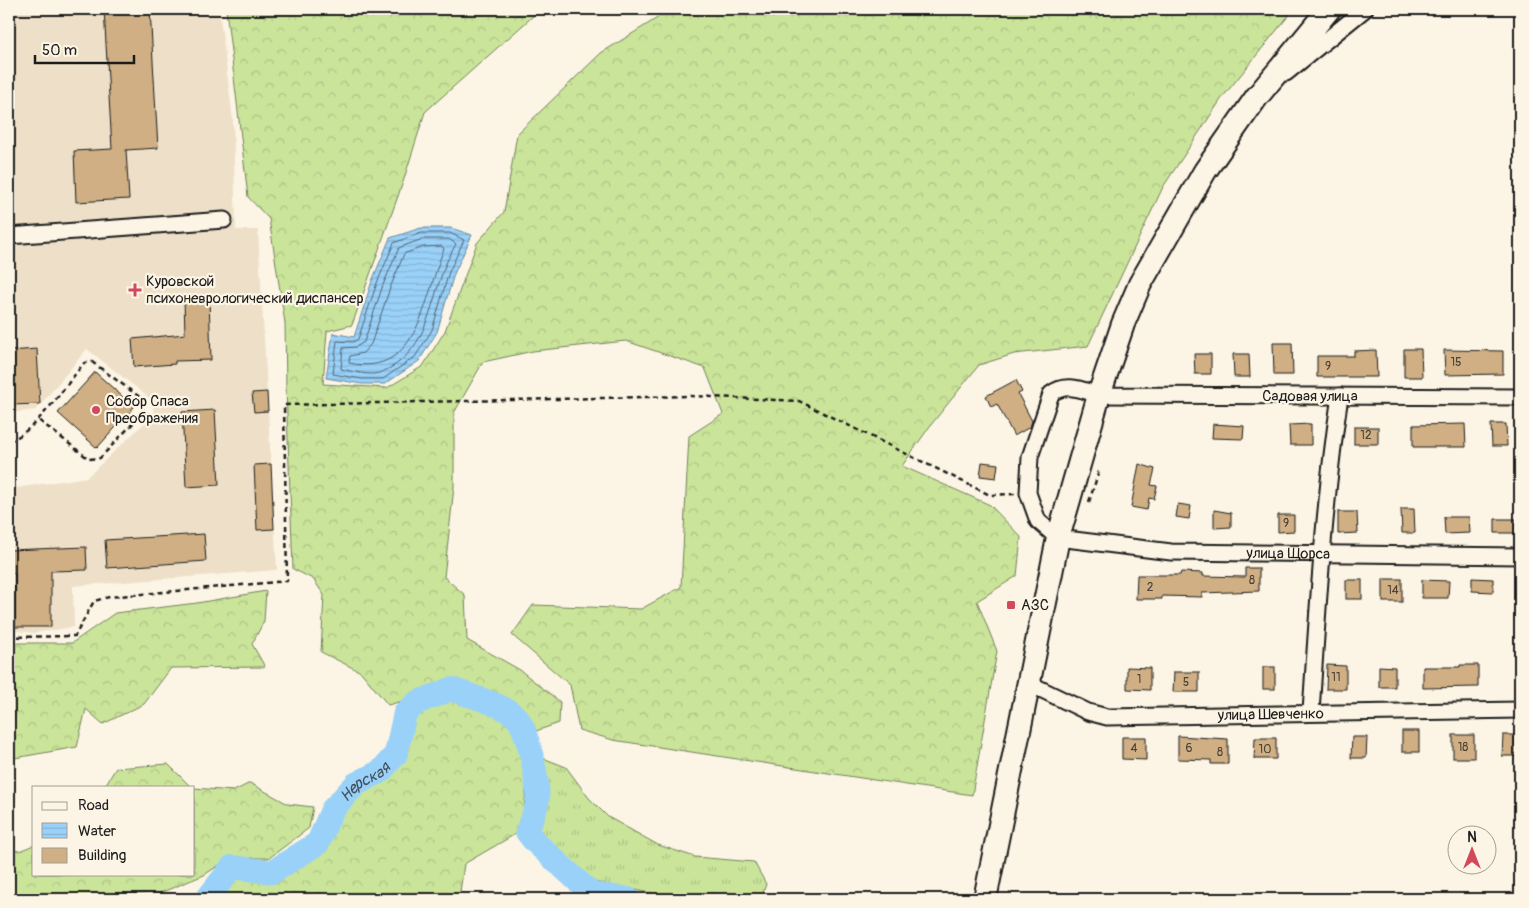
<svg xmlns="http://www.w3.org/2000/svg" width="1529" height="908" font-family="Pangolin,sans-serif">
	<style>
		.built { fill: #eee0c8 }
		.grass { fill: url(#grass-tufts); stroke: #73805b }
		.forest { fill: url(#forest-crowns); stroke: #73805b }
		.water { fill: url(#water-rules); stroke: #6889a1 }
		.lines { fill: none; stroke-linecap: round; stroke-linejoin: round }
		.shore { stroke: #4e6474; stroke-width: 1 }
		.river { stroke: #9ad1f9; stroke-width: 24 }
		.building { fill: #cfaf83; stroke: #1c1c1c }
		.minor-casing { stroke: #1c1c1c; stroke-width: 19 }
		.highway-casing { stroke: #1c1c1c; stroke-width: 26 }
		.path { stroke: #1c1c1c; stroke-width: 2.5; stroke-dasharray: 5 4; stroke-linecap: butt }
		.minor { stroke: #fcf5e5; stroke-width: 15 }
		.highway { stroke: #fcf5e5; stroke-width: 22 }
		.poi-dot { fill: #d1495b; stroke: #fcf5e5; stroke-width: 2 }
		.labels { text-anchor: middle; stroke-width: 4.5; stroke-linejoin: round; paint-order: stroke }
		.number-label { font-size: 12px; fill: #494136 }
		.poi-label { font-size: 15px; fill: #1c1c1c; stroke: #fcf5e5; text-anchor: start }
		.street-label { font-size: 15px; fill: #1c1c1c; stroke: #fcf5e5 }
		.water-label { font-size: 16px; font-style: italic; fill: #42525e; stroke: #fcf5e5 }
	</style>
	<defs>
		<pattern id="grass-tufts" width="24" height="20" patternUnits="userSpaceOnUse" patternTransform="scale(1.25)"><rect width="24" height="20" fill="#cae49a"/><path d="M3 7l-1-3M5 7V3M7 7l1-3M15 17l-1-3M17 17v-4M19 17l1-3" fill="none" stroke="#adc384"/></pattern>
		<pattern id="forest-crowns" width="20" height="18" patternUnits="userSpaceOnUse" patternTransform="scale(1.25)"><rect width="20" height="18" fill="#cae49a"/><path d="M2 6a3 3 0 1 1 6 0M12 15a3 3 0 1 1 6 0" fill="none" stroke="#adc384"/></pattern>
		<pattern id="water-rules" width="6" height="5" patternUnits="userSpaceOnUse" patternTransform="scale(1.25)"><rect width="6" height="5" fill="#9ad1f9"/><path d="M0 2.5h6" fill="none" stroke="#84b3d5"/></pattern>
	</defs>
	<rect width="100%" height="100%" fill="#fcf5e5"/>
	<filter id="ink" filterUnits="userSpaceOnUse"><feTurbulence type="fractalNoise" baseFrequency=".02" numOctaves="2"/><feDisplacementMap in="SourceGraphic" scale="10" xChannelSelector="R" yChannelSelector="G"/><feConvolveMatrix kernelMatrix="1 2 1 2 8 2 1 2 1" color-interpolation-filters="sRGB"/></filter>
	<g filter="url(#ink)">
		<polygon class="built" points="9,9 219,9 233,120 236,230 258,230 277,570 73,586 74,627 34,633 9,630 9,489 87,477 154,414 152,400 87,349 36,410 9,413"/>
		<polygon class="grass" points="543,758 566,767 589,798 608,817 658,845 695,857 754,862 766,884 761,899 682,899 594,882 543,840 535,827 546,807"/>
		<g class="forest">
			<polygon points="226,9 541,9 425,112 403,182 352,325 327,331 323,384 387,388 423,366 445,331 477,243 504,212 517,134 601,53 672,9 1294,9 1222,98 1163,187 1088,346 1014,354 979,365 930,426 902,466 990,505 1021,537 1017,576 977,601 997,651 972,795 613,740 579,730 570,685 512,635 533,605 641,609 681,587 689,436 723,414 705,368 626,341 533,351 483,362 454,413 454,487 444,577 465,595 467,640 520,670 560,702 559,723 536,731 519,712 446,681 406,700 388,705 361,672 321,652 324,595 313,579 293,569 286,388 285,323 269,219 248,197"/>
			<polygon points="266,591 264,621 252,644 265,667 171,668 144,704 103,724 86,709 77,747 9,759 9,643 72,643 115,613 197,603"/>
			<path d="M453,697l59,25c14,46 19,61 7,110l-55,32 -5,35h-136l-9,-4 -48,4h-48l8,-14 12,-10 36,4 48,-31 15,-35 23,-21 24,-12 13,-17 12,-25 4,-23z"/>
			<polygon points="168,764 191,787 104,787 116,768"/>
			<polygon points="250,783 288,804 313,807 309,828 269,858 230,858 204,875 160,893 110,895 97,899 9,899 9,849 19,851 34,845 34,874 194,874 194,788 234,791"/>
		</g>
		<polygon class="water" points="421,228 451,228 472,235 454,274 437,332 419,361 385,384 362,384 326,378 333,333 354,337 372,281 390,238"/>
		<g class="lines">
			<g class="shore">
				<polygon points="422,233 450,233 464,240 449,272 432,330 415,357 383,379 362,379 333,374 337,341 353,342 358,339 377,283 394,243"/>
				<path d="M423,239h26l7,5c-5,9 -10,18 -13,27 -14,39 -18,83 -61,101 -11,5 -30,-1 -41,-3l2,-21 13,-1 8,-5 19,-57 16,-37z"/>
				<path d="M424,247l18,-1 2,3c-20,47 -24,129 -95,114l1,-7 13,-3 8,-9 19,-56 14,-34z"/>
			</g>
			<path class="river" id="s1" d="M207,899l25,-32 40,5 46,-29 14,-33 24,-26 25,-13 15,-17 9,-41 13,-11 34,-13c20,8 49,14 64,28 12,11 24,70 21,86 -2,10 -7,19 -10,29l8,10 57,52 36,5"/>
		</g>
		<g class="building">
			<polygon points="104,9 150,9 158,148 126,150 129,199 76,202 74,151 112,149"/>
			<polygon points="209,298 211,360 175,361 175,364 134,367 132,339 185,334 184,299"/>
			<polygon points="1273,343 1292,343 1293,375 1274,375"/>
			<polygon points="37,349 40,404 9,405 9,351"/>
			<polygon points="1404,349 1421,349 1422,377 1404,377"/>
			<polygon points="1376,350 1377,377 1317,377 1317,356 1354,356 1354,351"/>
			<polygon points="1444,350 1503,351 1503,374 1445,375"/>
			<polygon points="1194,354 1211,354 1211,374 1195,374"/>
			<polygon points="1233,354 1249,354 1250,377 1234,377"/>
			<polygon points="95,372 134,407 97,448 58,413"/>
			<polygon points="1016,380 1022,392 1018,394 1032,421 1030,427 1014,436 997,404 991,407 986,396"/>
			<polygon points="267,392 268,411 254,412 252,393"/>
			<polygon points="215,410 219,485 186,487 182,412"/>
			<polygon points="1213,424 1244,426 1243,439 1212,438"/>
			<polygon points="1311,424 1311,445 1290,445 1289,425"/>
			<polygon points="1465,424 1466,447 1413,447 1413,425"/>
			<polygon points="1491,424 1506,424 1507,446 1492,446"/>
			<rect x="1354" y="427" width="24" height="17"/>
			<polygon points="982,462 998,464 996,478 980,476"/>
			<polygon points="271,464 274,529 257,530 254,465"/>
			<polygon points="1139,464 1155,469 1151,485 1157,486 1154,499 1149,498 1147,510 1131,507"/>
			<polygon points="1178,504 1191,506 1189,519 1176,517"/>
			<polygon points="1401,509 1414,509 1415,533 1402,533"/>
			<polygon points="1214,510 1231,513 1231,527 1214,528"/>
			<polygon points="1338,512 1357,512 1358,533 1338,534"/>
			<polygon points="1278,515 1294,515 1294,531 1278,532"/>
			<polygon points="1444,517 1469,517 1470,533 1445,534"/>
			<polygon points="1495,519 1516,519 1517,533 1495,533"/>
			<polygon points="204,534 206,561 107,568 105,540"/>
			<polygon points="86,547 87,570 51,571 51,627 15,627 15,573 9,573 9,550"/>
			<polygon points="1245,568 1259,568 1259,591 1202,593 1202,597 1162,596 1162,599 1136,599 1137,575 1180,575 1181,572 1203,573 1203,576 1245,577"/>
			<polygon points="1472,578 1493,579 1493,592 1472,591"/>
			<rect x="1383" y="579" width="19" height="23"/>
			<rect x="1346" y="580" width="16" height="19"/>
			<polygon points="1422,580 1449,581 1448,598 1422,598"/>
			<polygon points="1327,665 1346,666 1346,689 1326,689"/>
			<polygon points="1460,665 1478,665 1478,687 1423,688 1423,667 1460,667"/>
			<polygon points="1379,666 1395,667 1395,687 1379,687"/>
			<polygon points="1127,667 1150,668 1150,690 1127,689"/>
			<rect x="1263" y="667" width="12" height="22"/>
			<polygon points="1174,672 1199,672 1199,692 1173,692"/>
			<rect x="1402" y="731" width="17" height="21"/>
			<rect x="1453" y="735" width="21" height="23"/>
			<polygon points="1503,735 1520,735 1520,756 1502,756"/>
			<polygon points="1178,736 1228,739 1228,764 1211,764 1211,760 1178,759"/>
			<polygon points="1122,737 1146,737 1146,760 1122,759"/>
			<polygon points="1352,737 1367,737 1366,758 1351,758"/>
			<polygon points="1255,738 1276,738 1276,759 1254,759"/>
		</g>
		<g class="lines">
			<g class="minor-casing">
				<g id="minor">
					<polyline points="1286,73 1365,9"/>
					<polyline points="9,236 224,220"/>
					<path id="s2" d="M1520,397l-421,-2c-17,-5 -33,-13 -48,-1l-21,63 -2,36 10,28 20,17 113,14 349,4"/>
					<path id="s3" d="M1028,683l60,29 19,5 413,-7"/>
					<path d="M1311,712c7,-106 13,-211 29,-316"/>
				</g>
			</g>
			<g class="highway-casing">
				<polyline id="highway" points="985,899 1058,538 1099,395 1123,324 1140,284 1205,171 1256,98 1329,9"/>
			</g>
			<g class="path">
				<path d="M9,441c26,-9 57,-56 75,-78l8,-1 49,36 3,9 -6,11 -38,40 -11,1 -52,-40"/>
				<polyline points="1089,502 1099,471"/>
				<polyline points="9,637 75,636 94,601 109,597 287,581 284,405 691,396 799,401 990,495 1015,494"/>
			</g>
			<use href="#minor" class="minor"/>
			<use href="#highway" class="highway"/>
		</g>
	</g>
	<g class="poi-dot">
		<path d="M132.5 282.5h5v5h5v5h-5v5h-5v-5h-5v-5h5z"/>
		<circle cx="96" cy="410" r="5"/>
		<rect x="1006" y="600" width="10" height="10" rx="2.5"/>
	</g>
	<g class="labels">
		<g class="number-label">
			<text x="1456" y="366">15</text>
			<text x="1328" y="370">9</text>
			<text x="1366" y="439">12</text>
			<text x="1286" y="527">9</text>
			<text x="1252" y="584">8</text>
			<text x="1150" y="591">2</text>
			<text x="1393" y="594">14</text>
			<text x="1336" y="681">11</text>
			<text x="1139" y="683">1</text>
			<text x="1186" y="686">5</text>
			<text x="1463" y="751">18</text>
			<text x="1134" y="752">4</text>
			<text x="1189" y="752">6</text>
			<text x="1265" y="753">10</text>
			<text x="1220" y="756">8</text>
		</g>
		<g class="poi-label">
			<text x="146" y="286">Куровской<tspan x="146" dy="17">психоневрологический диспансер</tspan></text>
			<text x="106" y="406">Собор Спаса<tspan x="106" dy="17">Преображения</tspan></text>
			<text x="1021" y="610">АЗС</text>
		</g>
		<g class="street-label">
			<text x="1310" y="401">Садовая улица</text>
			<text dy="5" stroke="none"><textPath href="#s2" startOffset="861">улица Щорса</textPath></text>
			<text dy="5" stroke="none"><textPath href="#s3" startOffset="250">улица Шевченко</textPath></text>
		</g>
		<g class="water-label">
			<text dy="6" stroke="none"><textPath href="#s1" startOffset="215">Нерская</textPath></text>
		</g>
	</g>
	<rect width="1529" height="908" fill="none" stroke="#fcf5e5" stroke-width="30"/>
	<rect x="15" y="15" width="1499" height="878" fill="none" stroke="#1c1c1c" stroke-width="2" filter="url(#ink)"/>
	<rect x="32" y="786" width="162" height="90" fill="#fcf5e5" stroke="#a29e95"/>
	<rect x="42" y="802" width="25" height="8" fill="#fcf5e5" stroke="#a29e95"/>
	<text x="78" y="810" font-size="15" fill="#1c1c1c">Road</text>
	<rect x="42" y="823" width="25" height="15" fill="url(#water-rules)" stroke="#a29e95"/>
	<text x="78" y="836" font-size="15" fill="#1c1c1c">Water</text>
	<rect x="42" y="848" width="25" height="15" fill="#cfaf83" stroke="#a29e95"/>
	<text x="78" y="860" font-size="15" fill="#1c1c1c">Building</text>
	<g transform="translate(1472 850)"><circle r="24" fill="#fcf5e5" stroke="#a29e95"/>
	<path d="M0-4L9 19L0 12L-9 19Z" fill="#d1495b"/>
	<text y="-8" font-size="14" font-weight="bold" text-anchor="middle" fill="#1c1c1c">N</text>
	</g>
	<path d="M35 55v8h99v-8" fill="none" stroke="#1c1c1c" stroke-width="2.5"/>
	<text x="42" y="55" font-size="15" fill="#1c1c1c" stroke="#fcf5e5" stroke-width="4" paint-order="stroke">50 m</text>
</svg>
